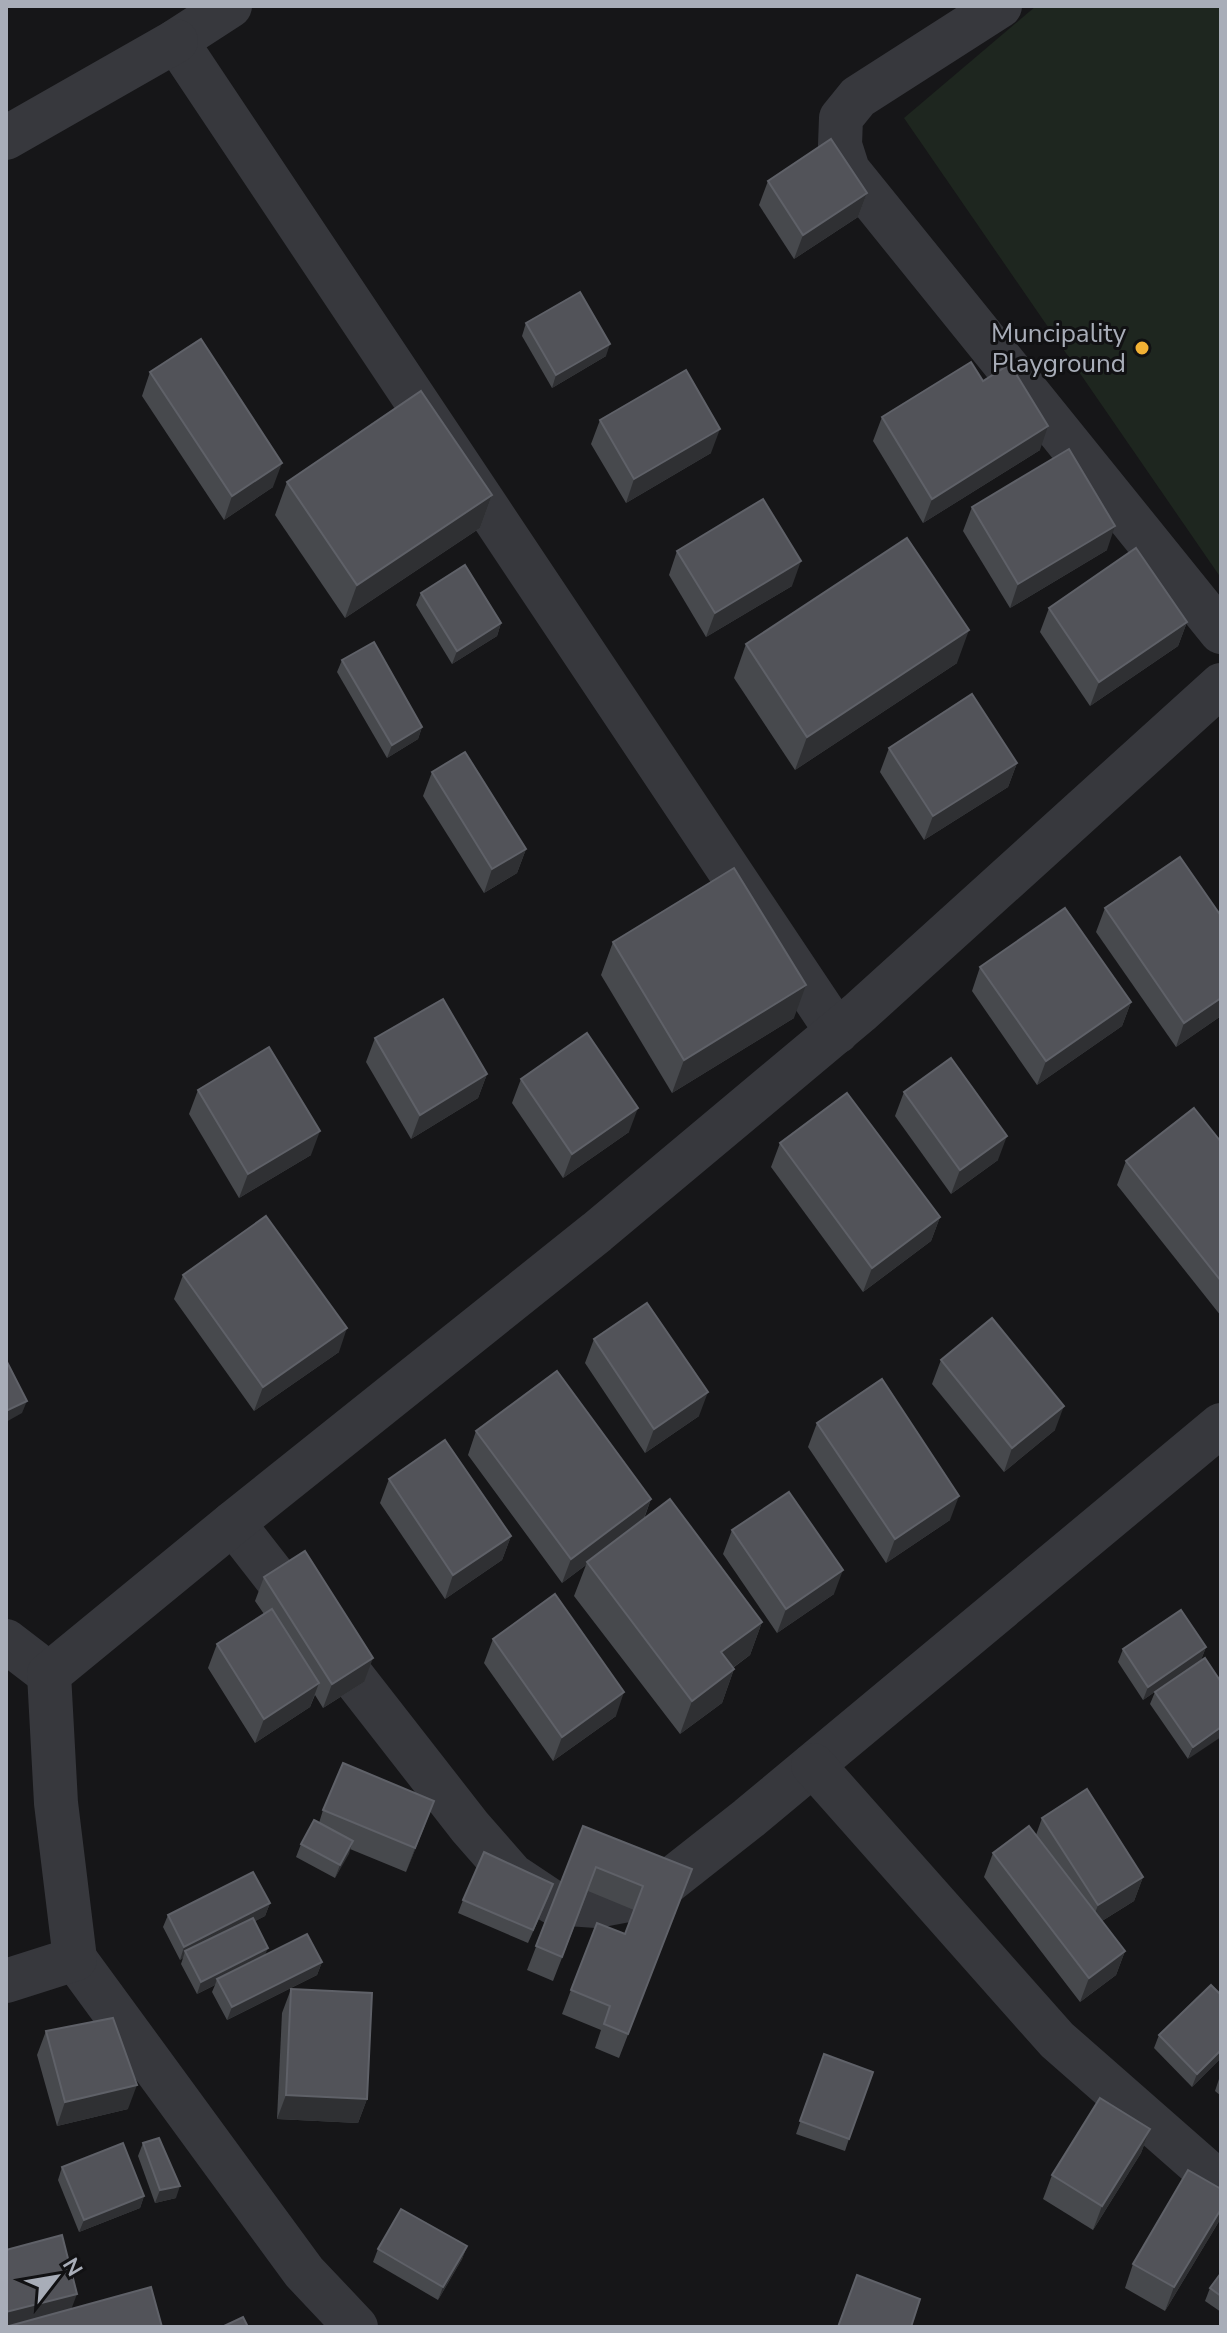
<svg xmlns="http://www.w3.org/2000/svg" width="1227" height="2333" font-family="'Nunito Sans',sans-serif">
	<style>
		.green { fill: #1e261f }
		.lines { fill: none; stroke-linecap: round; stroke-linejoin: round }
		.minor { stroke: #37383d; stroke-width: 44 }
		.wall { fill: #47494d }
		.shaded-wall { fill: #2f3033 }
		.building { fill: #525359; stroke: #5f6168; stroke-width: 2 }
		.poi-dot { fill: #f2b134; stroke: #111113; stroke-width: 3 }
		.labels { text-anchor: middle; stroke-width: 6; stroke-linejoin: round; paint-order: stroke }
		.poi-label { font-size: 26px; fill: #a8adb8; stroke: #111113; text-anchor: end }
	</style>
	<rect width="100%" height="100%" fill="#161618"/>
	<polygon class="green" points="1036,6 1221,6 1221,578 904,118"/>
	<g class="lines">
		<g class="minor">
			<polyline points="230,6 176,41 837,1032"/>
			<polyline points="1000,6 858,97 841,118 840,145 848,170 1221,632"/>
			<polyline points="6,138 176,41"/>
			<polyline points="233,1523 470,1827 512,1875 554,1903 597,1906 650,1896 749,1818 1221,1425"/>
			<polyline points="6,1641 49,1674"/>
			<polyline points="813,1765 1057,2040 1221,2184"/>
			<polyline points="75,1959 304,2272 356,2327"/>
			<polyline points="6,1981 75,1959 56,1803 49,1674 233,1523 597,1232 860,1012 1221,685"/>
		</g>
	</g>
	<g class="wall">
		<polygon points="768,181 867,193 858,217 794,259 759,205"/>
		<polygon points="526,323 606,356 552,388 522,336"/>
		<polygon points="150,372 273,487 224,520 142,396"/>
		<polygon points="983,381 1040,450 923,523 873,441 882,417"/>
		<polygon points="600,420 711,453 626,503 591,444"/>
		<polygon points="287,482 492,495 480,528 345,618 275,515"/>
		<polygon points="972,507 1107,550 1010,608 963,531"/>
		<polygon points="677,551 792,586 706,637 669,575"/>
		<polygon points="421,593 501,623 497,636 452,664 416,605"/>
		<polygon points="1049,608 1187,622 1178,646 1090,706 1040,632"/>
		<polygon points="746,644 957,663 795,770 734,678"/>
		<polygon points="342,660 422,727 418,739 387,758 337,672"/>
		<polygon points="889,748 1017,763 1008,787 924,840 880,772"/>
		<polygon points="432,772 526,849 517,873 484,893 423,796"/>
		<polygon points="1105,908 1221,1016 1176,1047 1096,932"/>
		<polygon points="613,942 794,1018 672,1093 601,975"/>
		<polygon points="980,967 1131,1002 1122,1026 1037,1085 972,991"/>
		<polygon points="375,1038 487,1074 478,1098 411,1139 366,1062"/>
		<polygon points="521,1079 629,1132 563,1178 512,1103"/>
		<polygon points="198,1090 311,1155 239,1198 189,1114"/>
		<polygon points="904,1092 998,1160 951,1194 895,1116"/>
		<polygon points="1221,1142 1221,1316 1117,1185 1126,1161"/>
		<polygon points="780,1143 940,1217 931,1241 863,1292 771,1167"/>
		<polygon points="183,1275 339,1352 254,1411 174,1299"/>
		<polygon points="594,1339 699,1416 645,1453 585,1363"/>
		<polygon points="941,1360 1055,1430 1004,1472 932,1384"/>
		<polygon points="817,1423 950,1520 886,1563 808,1447"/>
		<polygon points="476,1431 651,1499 644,1519 762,1622 750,1655 733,1668 734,1669 722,1703 680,1734 574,1596 586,1565 562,1583 468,1455"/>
		<polygon points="389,1479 511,1536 502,1560 445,1599 380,1503"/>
		<polygon points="732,1530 834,1594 777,1633 723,1554"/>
		<polygon points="264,1577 364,1682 323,1708 315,1695 310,1707 255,1743 208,1668 217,1644 264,1614 255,1601"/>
		<polygon points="493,1639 616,1716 553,1761 484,1663"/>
		<polygon points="1206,1647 1201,1660 1143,1700 1118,1662 1123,1649"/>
		<polygon points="1221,1682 1188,1759 1150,1704 1155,1692"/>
		<polygon points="323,1810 425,1825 406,1872 350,1849 335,1878 296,1857 301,1844 319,1823"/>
		<polygon points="1042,1818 1143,1877 1134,1901 1102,1921 1125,1951 1116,1975 1080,2002 984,1877 993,1853 1036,1835"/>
		<polygon points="583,1826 692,1869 619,2058 595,2048 601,2030 562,2014 571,1990 625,1934 634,1910 588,1891 553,1981 527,1970"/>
		<polygon points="549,1896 528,1943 458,1913 463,1900"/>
		<polygon points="270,1903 265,1916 255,1921 265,1955 322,1962 317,1975 227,2020 212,1992 215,1985 197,1994 181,1964 183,1958 180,1960 163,1927 168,1915"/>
		<polygon points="291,1989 367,2099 358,2123 277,2119 282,2013"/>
		<polygon points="1221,1995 1221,2058 1192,2087 1154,2048 1159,2035"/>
		<polygon points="46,2031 128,2109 57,2126 37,2055"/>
		<polygon points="824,2054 849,2139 845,2151 796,2134"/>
		<polygon points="1221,2073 1221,2096 1215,2091"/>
		<polygon points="1150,2129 1141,2153 1093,2230 1043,2199 1052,2175"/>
		<polygon points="143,2143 176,2198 155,2203 138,2156"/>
		<polygon points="62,2167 144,2196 140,2208 79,2232 58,2180"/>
		<polygon points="1221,2218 1165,2311 1125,2288 1133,2264"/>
		<polygon points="467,2246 462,2259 438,2300 373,2262 378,2249"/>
		<polygon points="1221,2273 1221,2312 1205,2301 1210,2288"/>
	</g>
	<g class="shaded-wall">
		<polygon points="867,193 858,217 794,259 803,235"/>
		<polygon points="610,344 606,356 552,388 556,375"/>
		<polygon points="1048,426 1040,450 923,523 932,499"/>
		<polygon points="720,429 711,453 626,503 634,479"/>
		<polygon points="282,463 273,487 224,520 232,496"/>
		<polygon points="492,495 480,528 345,618 357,585"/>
		<polygon points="1115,526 1107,550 1010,608 1018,584"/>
		<polygon points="801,561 792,586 706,637 715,613"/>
		<polygon points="1187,622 1178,646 1090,706 1099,682"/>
		<polygon points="501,623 497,636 452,664 457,651"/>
		<polygon points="969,630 957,663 795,770 807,737"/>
		<polygon points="422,727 418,739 387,758 392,745"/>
		<polygon points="1017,763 1008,787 924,840 933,816"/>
		<polygon points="526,849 517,873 484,893 492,869"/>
		<polygon points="806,985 794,1018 672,1093 684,1060"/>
		<polygon points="1221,998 1221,1016 1176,1047 1184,1023"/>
		<polygon points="1131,1002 1122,1026 1037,1085 1046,1061"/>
		<polygon points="487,1074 478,1098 411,1139 420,1115"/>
		<polygon points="638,1108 629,1132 563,1178 572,1154"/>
		<polygon points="320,1131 311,1155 239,1198 248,1174"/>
		<polygon points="1007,1136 998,1160 951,1194 960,1170"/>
		<polygon points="940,1217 931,1241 863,1292 872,1268"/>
		<polygon points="347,1328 339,1352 254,1411 263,1387"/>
		<polygon points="708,1392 699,1416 645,1453 654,1429"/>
		<polygon points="27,1401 22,1413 6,1422 6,1411"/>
		<polygon points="1064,1406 1055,1430 1004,1472 1012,1448"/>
		<polygon points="959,1496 950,1520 886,1563 895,1539"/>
		<polygon points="651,1499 642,1523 587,1562 586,1565 562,1583 571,1559"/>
		<polygon points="511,1536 502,1560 445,1599 453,1575"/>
		<polygon points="843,1570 834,1594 777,1633 786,1609"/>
		<polygon points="762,1622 750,1655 709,1685 721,1652"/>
		<polygon points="1206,1647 1201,1660 1143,1700 1148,1687"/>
		<polygon points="373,1658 364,1682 323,1708 332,1684"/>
		<polygon points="734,1669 722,1703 680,1734 692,1701"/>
		<polygon points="319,1683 310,1707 255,1743 264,1719"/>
		<polygon points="624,1692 616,1716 553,1761 562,1737"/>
		<polygon points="1221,1727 1221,1737 1188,1759 1193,1747"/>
		<polygon points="434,1801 425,1825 406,1872 415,1848"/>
		<polygon points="353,1841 349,1854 335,1878 340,1865"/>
		<polygon points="1143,1877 1134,1901 1089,1929 1098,1905"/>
		<polygon points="270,1903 265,1916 188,1956 185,1951 183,1958 180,1960 184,1947"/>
		<polygon points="268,1948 263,1960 217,1979 215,1985 197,1994 201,1982"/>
		<polygon points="1125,1951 1116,1975 1080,2002 1089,1978"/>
		<polygon points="322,1962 317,1975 227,2020 232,2007"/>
		<polygon points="1221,2050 1221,2058 1192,2087 1197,2074"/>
		<polygon points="137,2085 128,2109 57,2126 65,2102"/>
		<polygon points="286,2095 367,2099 358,2123 277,2119"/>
		<polygon points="1150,2129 1141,2153 1093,2230 1102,2206"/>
		<polygon points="180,2186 176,2198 155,2203 160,2190"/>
		<polygon points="144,2196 140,2208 79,2232 84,2220"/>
		<polygon points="1221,2209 1221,2218 1165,2311 1174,2287"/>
		<polygon points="467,2246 462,2259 438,2300 443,2287"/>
		<polygon points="77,2294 68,2318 6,2327 6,2312"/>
	</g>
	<g class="building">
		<polygon points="831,139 867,193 803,235 768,181"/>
		<polygon points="580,292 610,344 556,375 526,323"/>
		<polygon points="201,339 282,463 232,496 150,372"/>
		<polygon points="971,362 983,381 1010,364 1048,426 932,499 882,417"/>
		<polygon points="686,370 720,429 634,479 600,420"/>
		<polygon points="421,391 492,495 357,585 287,482"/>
		<polygon points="1069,449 1115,526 1018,584 972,507"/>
		<polygon points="763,499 801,561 715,613 677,551"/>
		<polygon points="907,538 969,630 807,737 746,644"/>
		<polygon points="1136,548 1187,622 1099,682 1049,608"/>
		<polygon points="465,565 501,623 457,651 421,593"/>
		<polygon points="374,642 422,727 392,745 342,660"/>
		<polygon points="972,694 1017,763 933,816 889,748"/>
		<polygon points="465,752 526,849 492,869 432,772"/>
		<polygon points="1180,857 1221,916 1221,998 1184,1023 1105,908"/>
		<polygon points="734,868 806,985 684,1060 613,942"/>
		<polygon points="1065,908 1131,1002 1046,1061 980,967"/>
		<polygon points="443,999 487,1074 420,1115 375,1038"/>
		<polygon points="587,1033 638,1108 572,1154 521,1079"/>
		<polygon points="269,1047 320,1131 248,1174 198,1090"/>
		<polygon points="951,1058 1007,1136 960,1170 904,1092"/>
		<polygon points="847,1093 940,1217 872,1268 780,1143"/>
		<polygon points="1194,1108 1221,1142 1221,1281 1126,1161"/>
		<polygon points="266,1216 347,1328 263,1387 183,1275"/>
		<polygon points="647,1303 708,1392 654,1429 594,1339"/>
		<polygon points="992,1318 1064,1406 1012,1448 941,1360"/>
		<polygon points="6,1360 27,1401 6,1411"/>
		<polygon points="557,1371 651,1499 571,1559 476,1431"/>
		<polygon points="882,1379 959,1496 895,1539 817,1423"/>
		<polygon points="445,1440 511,1536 453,1575 389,1479"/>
		<polygon points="789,1492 843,1570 786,1609 732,1530"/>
		<polygon points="670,1499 762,1622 721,1652 734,1669 692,1701 587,1562"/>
		<polygon points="305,1551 373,1658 332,1684 264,1577"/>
		<polygon points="555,1594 624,1692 562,1737 493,1639"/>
		<polygon points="272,1609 319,1683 264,1719 217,1644"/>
		<polygon points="1181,1610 1206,1647 1148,1687 1123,1649"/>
		<polygon points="1205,1658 1221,1682 1221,1727 1193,1747 1155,1692"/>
		<polygon points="343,1763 434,1801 415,1848 323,1810"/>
		<polygon points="1087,1789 1143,1877 1098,1905 1042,1818"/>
		<polygon points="314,1820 353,1841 340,1865 301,1844"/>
		<polygon points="583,1826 692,1869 628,2034 604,2024 610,2006 571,1990 597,1923 625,1934 643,1886 596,1867 562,1957 536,1946"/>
		<polygon points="1029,1826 1125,1951 1089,1978 993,1853"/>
		<polygon points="484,1852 553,1884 533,1930 463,1900"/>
		<polygon points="253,1872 270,1903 184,1947 168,1915"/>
		<polygon points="253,1918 268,1948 201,1982 185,1951"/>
		<polygon points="307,1934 322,1962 232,2007 217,1979"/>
		<polygon points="1211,1985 1221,1995 1221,2050 1197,2074 1159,2035"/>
		<polygon points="291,1989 372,1993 367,2099 286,2095"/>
		<polygon points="113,2018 137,2085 65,2102 46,2031"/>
		<polygon points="824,2054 873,2072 849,2139 800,2121"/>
		<polygon points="1100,2098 1150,2129 1102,2206 1052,2175"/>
		<polygon points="159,2138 180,2186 160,2190 143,2143"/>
		<polygon points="123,2143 144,2196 84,2220 62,2167"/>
		<polygon points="1188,2170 1221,2189 1221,2209 1174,2287 1133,2264"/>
		<polygon points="401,2209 467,2246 443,2287 378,2249"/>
		<polygon points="62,2235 77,2294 6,2312 6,2250"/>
		<polygon points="1221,2273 1221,2296 1210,2288"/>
		<polygon points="857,2275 920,2299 911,2327 838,2327"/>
		<polygon points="151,2287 162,2327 9,2327 9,2326"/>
		<polygon points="243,2317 248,2327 222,2327"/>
	</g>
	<circle class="poi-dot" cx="1142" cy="348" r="8"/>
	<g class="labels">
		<g class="poi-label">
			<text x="1126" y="342">Muncipality<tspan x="1126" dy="30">Playground</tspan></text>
		</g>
	</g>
	<rect width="1227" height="2333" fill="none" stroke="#a8adb8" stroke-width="16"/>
	<g transform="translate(56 2277) rotate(59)" stroke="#111113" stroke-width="6" paint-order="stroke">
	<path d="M0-6L14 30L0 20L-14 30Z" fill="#a8adb8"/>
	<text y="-12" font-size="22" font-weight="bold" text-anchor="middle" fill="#a8adb8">N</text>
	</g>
</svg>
